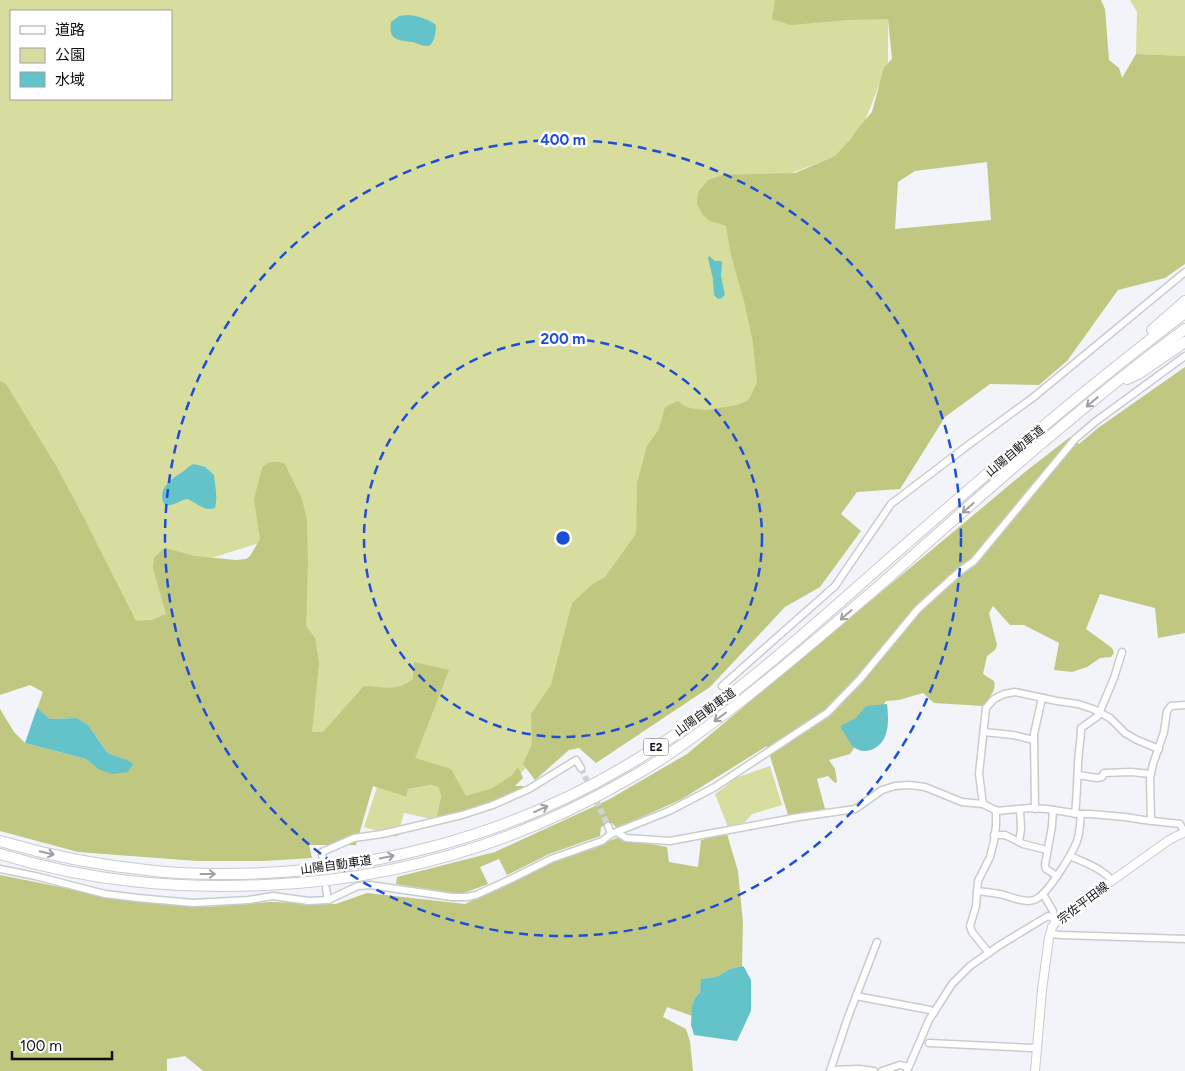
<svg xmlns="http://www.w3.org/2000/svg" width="1185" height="1071" font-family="Figtree,'Noto Sans JP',sans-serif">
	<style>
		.green { fill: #d6dd9e; fill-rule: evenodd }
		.forest { fill: #bfc781; fill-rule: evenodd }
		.water { fill: #63c3c9 }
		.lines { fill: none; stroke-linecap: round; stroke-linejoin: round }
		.minor-tunnel { stroke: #d0d2d6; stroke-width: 6; stroke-dasharray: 6 3; stroke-linecap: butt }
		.minor-casing { stroke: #cacbd0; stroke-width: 9 }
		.major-casing { stroke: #cacbd0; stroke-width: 10 }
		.highway-casing { stroke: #cacbd0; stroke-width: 12 }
		.minor { stroke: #fff; stroke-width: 6 }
		.major { stroke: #fff; stroke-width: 8 }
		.highway { stroke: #fff; stroke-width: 10 }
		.oneway { stroke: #9f9f9f }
		.ring { fill: none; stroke: #1d4ed8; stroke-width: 2.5; stroke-dasharray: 9 6 }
		.labels { text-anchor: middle; stroke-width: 5; stroke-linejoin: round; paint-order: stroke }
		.shield { fill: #fff; stroke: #565758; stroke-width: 1 }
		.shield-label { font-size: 11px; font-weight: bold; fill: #0e0f10 }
		.street-label { font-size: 12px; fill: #0e0f10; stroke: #fff }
		.centre { fill: #1d4ed8; stroke: #fff; stroke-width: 2.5 }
		.ring-label { font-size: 15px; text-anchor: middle; font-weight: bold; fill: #1d4ed8; stroke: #fff; stroke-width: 5; stroke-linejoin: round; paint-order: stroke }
	</style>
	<rect width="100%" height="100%" fill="#f2f4f9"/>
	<g class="green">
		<path d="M0,0h883l5,19v43l-34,87 -117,45 23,203 -119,152 -102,205 -31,33 -47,13 -12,-29 -123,-22 -19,-14 -13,-203 -124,39 13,55 -48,3 -135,-231zM11,11h160v88h-160z"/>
		<polygon points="1130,0 1185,0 1185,56 1136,54 1137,12"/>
		<polygon points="770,766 782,805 752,814 745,822 728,827 715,794 730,783 733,779"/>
		<polygon points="432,785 438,787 441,796 436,820 404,813 397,837 364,827 377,787 405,797 408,789"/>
	</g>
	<g class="forest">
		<path d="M775,0h326l4,9 4,51 10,8 3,10 14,-24 49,2v208l-20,14 -47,12 -51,71 -28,24 -49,-1 -45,33 -45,72 -43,3 -16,22 20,17 -41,56 -35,20 -75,80 -114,76 -17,-15 -10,2 -34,30 -12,-16 9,-20 -1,-30 20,-29 21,-82 21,-19 12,-7 31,-43 1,-51 10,-37 12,-17 6,-22 13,-6 8,6 10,2 11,1 30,-5 10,-4 3,-3 7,-16 -4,-39 -9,-42 -13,-46 -5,-29 -16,-5 -7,-6 -6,-11 1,-12 10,-12 14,-5 73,-2 40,-17 16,-17 5,-8 16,-19 12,-45 8,-8 -4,-40 -41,1 -56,5 -19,-6zM987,162l4,58 -96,9 3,-47 17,-11z"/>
		<path d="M1185,367v266l-27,5 -3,-30 -55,-14 -14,35 26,19 2,5 -3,4 -11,1 -13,9 -15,5 -18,-2 5,-27 -35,-18h-14l-17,-19 -4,7 8,32 -2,5 -8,6 -4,18 11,7c3,10 -6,17 -11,25l-49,-3 -11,-10 -24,7 -13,1 -36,53 -21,6 6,9 2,13 -2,1 -7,-7 -11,3 8,30 -37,6 -21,-69 -85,53 -65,29 -5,-5 -11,4 -1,9 -51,18 -42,21 -8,-16 -19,8 8,17 -24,9h-11l-57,-9 1,-7 98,-25 113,-52 79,-46 338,-282 45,-35 9,7 19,-16z"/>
		<path d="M0,381l6,3 49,80 28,52 53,105 16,-1 14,-6 -13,-46 1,-10 7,-7 4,-3 29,8 42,4 10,-1 4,-3 10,-17 -6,-40 8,-31c5,-7 15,-7 23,-4l17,35 5,21 1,42 -2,64 9,12 4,25 -7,69h11l41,-46c19,1 34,6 49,-7l1,-17 35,8 -34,88 36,11 15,27 27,-8 19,-13 6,-8 5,11 -8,8h8l1,4 -31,13 -57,17 5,-24 -3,-9 -7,-2 -23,4 -2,8 -33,-11 -17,59h-47l3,13 -48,3h-67l-119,-9 -78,-21v-122l14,23 11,11 61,16 12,10 31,-8 -18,-6 -4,-3 -19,-27 -12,-7 -26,1 -13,-10 6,-17 -13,-7 -30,10z"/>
		<polygon points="727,834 738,871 743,923 742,966 730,969 716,977 702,979 700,992 695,998 692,1006 692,1016 667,1007 663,1017 686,1029 690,1041 693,1071 203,1071 185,1056 167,1059 167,1071 0,1071 0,875 130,901 205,907 271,902 336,904 367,893 465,904 557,860 617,838 667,847 669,862 698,867 701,840"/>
	</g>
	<g class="water">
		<path d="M409,15c9,1 20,4 27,10 0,4 -1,15 -5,19 -4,5 -13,-1 -19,-2 -13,-2 -24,-1 -21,-20l8,-6z"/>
		<polygon points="709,256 715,261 721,261 722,263 721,276 725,295 720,299 717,298 714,295 713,279 708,258"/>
		<path d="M194,464l11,3 9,8c1,11 4,22 1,33 -9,4 -19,-5 -27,-9 -9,1 -14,8 -23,6 -9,-14 5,-26 16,-32 5,-3 8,-8 13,-9z"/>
		<path d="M887,704c2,17 3,39 -16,46 -8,2 -12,1 -19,-4l-12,-20 16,-8 10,-12z"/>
		<path d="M37,708l13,11 26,-1 4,2 8,5 19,27c8,6 19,5 26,12l-5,8 -16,2 -14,-5 -12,-10 -61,-16z"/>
		<polygon points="742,966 744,967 751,980 751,1011 737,1041 694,1035 691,1025 692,1006 695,998 700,992 701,979 716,977 730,969"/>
	</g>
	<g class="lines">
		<polyline class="minor-tunnel" points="581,768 608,826"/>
		<g class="minor-casing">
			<g id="minor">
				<polyline points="722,686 835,586 891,504 967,446 1035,396 1185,272"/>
				<polyline points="984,732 1013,735 1034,740"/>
				<polyline points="1078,775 1097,778 1102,777 1104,773 1131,772 1151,774"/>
				<polyline points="983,804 979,774 986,708 994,699 1004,694 1015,692 1057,701 1078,704 1093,709 1110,718 1125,733 1137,740 1159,749"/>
				<polyline points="1035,809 1034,734 1042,698"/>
				<polyline points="1053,810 1052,826 1045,865 1046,869 1057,876"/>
				<path d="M1075,814c2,-17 2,-33 3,-49 0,-12 3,-24 3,-37l17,-12 16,-38 8,-26"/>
				<polyline points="1151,821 1150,778 1153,764 1164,732 1167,711 1171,706 1185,705"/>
				<polyline points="608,826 611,834"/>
				<polyline points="617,832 626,838 670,841 799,817 855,809 861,805 882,790 895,786 909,785 925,787 962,802 983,804 997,811 1030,808 1047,809 1079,814 1091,814 1125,817 1144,820 1180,824 1184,832"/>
				<polyline points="994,835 1005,835 1023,844 1047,850"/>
				<polyline points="1019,842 1021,829 1020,809"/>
				<path d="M1070,856c13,6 34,13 42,25"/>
				<polyline points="323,863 322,852 354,838 382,834 395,831 462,815 493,805 529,789 576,760 581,768"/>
				<polyline points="0,869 35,876 105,894 138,898 193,903 249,900 273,896 309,901 328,900 358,886 370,885 452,897 467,897 476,895 511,879 551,859 602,841 611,834 669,811 694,798 715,787 827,713 860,679 918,609 960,571 974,561 1075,439 1095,422 1185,356"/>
				<polyline points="326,888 328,900"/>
				<path d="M977,891c9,1 18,2 27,4 9,3 21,8 30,5 13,-4 38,-46 43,-59 3,-8 3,-18 4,-27"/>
				<polyline points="1043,894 1053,911 1054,918"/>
				<polyline points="1050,934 1062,935 1185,939"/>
				<polyline points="989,953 972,932 970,926 976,906 978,881 990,857 994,841 996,825 996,810"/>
				<polyline points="856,996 930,1010 934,1013"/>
				<polyline points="929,1043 1031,1048 1037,1047"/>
				<polyline points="830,1070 859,1069 874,1071"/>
				<polyline points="830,1071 848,1017 877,942"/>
				<polyline points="882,1071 900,1065 908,1067"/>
				<polyline points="907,1071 929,1020 952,984 970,966 1000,945 1048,916 1057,920"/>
			</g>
		</g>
		<g class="major-casing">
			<polyline id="major" points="1035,1071 1042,990 1049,938 1052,927 1057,920 1169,840 1185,832"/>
		</g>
		<g class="highway-casing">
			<g id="highway">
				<polyline points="1152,330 1185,301"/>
				<polyline points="1127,379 1138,374 1185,342"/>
				<path d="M0,841c51,15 102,25 155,30 23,3 46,3 69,3 139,0 280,-36 400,-107 98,-57 181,-134 265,-208 96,-84 194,-169 296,-246"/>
				<path d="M0,854c88,27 173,35 265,31 129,-5 253,-42 365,-107 36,-20 69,-45 102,-70 51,-39 99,-81 148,-123 99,-88 198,-177 305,-256"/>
			</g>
		</g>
		<use href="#minor" class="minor"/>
		<use href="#major" class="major"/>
		<use href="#highway" class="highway"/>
	</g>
	<defs><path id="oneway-shaft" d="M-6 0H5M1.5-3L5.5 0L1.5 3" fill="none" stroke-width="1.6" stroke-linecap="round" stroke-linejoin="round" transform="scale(1.25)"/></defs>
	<g class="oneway">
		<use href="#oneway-shaft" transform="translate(1092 402) rotate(140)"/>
		<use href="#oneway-shaft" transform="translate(968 508) rotate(139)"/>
		<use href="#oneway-shaft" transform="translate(846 615) rotate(139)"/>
		<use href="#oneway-shaft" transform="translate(720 717) rotate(143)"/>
		<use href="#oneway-shaft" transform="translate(541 809) rotate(-24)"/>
		<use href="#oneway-shaft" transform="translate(47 853) rotate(13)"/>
		<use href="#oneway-shaft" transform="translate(387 857) rotate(-12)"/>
		<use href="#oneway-shaft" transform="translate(208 874)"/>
	</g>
	<g class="ring">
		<circle cx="563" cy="538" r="199"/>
		<circle cx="563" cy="538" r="398"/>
	</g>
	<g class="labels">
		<rect class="shield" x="643.5" y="738.5" width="25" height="17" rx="4"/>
		<g class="shield-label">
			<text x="656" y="751">E2</text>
		</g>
		<g class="street-label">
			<text transform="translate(1015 451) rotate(-40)" y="4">山陽自動車道</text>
			<text transform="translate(705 712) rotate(-36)" y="4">山陽自動車道</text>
			<text transform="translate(336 865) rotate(-8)" y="4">山陽自動車道</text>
			<text transform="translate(1083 903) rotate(-37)" y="4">宗佐平田線</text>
		</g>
	</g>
	<circle cx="563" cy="538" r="8" class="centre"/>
	<g class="ring-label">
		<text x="563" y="145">400 m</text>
		<text x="563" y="344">200 m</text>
	</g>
	<rect x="10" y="10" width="162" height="90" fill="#ffffff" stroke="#9f9f9f"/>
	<rect x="20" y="26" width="25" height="8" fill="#ffffff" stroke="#9f9f9f"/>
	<text x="55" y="35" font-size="15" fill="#0e0f10">道路</text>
	<rect x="20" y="48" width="25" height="15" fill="#d6dd9e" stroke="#9f9f9f"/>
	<text x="55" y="60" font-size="15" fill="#0e0f10">公園</text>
	<rect x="20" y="72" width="25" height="15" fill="#63c3c9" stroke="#9f9f9f"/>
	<text x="55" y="85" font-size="15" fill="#0e0f10">水域</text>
	<path d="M12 1051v8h100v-8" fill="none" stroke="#0e0f10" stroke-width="2.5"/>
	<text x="20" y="1051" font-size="15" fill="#0e0f10" stroke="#ffffff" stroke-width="4" paint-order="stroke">100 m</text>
</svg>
